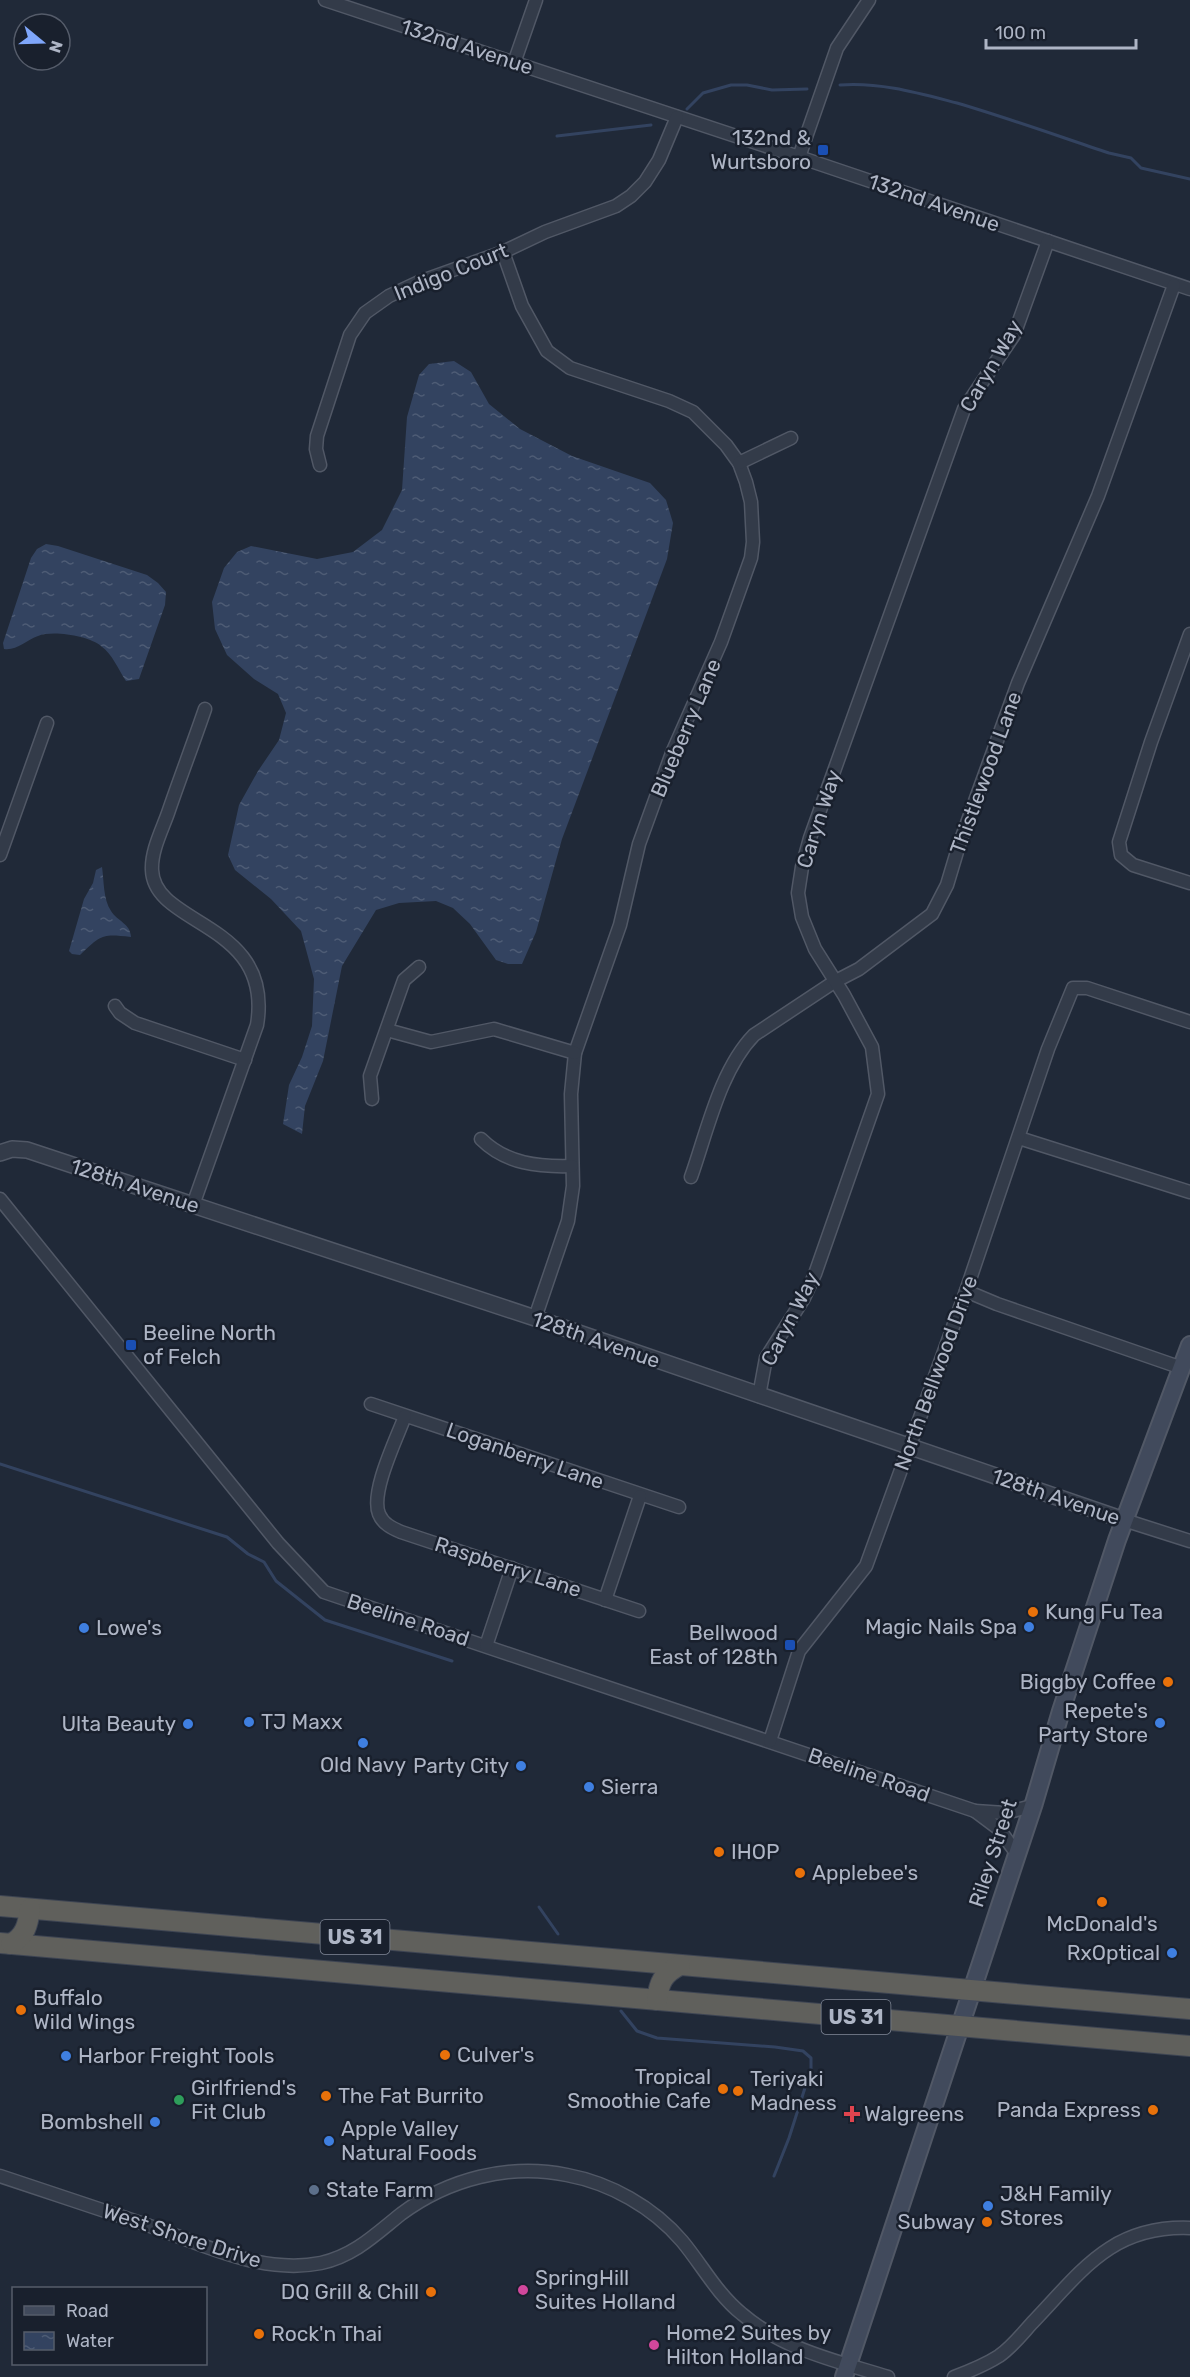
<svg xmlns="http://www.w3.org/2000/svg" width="1190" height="2377" font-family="Rubik,sans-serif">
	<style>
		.water { fill: url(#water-ripples) }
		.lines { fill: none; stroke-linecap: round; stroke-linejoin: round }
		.stream { stroke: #334360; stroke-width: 3 }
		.minor-casing { stroke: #515866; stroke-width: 15 }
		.tertiary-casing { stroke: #515866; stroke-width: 18 }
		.secondary-casing { stroke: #515866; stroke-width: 20 }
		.trunk-casing { stroke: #3e4553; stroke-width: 22 }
		.minor { stroke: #333b49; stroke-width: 12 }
		.tertiary { stroke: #333b49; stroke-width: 15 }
		.secondary { stroke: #414a5c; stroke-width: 16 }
		.trunk { stroke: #60605c; stroke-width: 20 }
		.transit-dot { fill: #1a4fb4; stroke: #19202d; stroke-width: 2 }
		.food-dot { fill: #e8710a; stroke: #19202d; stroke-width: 2 }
		.shop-dot { fill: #3f7fe0; stroke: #19202d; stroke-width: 2 }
		.leisure-dot { fill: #2e9e5b; stroke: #19202d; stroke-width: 2 }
		.health-dot { fill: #e0444e; stroke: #19202d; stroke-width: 2 }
		.service-dot { fill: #5c6f8a; stroke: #19202d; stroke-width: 2 }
		.hotel-dot { fill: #d1479c; stroke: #19202d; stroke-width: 2 }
		.labels { text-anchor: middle; stroke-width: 5; stroke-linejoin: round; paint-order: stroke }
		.shield { fill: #19202d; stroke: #818897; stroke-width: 1.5 }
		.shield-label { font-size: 20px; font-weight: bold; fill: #aeb5c5 }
		.street-label { font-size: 21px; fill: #aeb5c5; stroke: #19202d }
		.poi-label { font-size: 21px; fill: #aeb5c5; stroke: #19202d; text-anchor: start }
	</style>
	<defs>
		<pattern id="water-ripples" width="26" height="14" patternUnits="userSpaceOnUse" patternTransform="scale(1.5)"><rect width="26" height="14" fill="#334360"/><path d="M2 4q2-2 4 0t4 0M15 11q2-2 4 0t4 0" fill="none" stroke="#4e5c75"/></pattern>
	</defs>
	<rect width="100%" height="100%" fill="#202938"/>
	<g class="water">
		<polygon points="454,361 471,372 489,404 520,429 572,456 650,483 666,500 673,523 667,559 562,839 536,932 522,964 508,964 496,960 470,924 453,908 436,901 399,903 376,910 342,966 323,1061 305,1106 302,1134 283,1124 289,1085 302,1057 312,1026 314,979 301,931 271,899 235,870 228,855 239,805 258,771 279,740 286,713 278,694 254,679 227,655 215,629 212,602 224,568 237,552 251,546 317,559 353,552 382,530 402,490 407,417 419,375 429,364"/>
		<path d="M46,544l12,2 89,29 11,8 8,9 -1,13 -26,74 -13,2c-8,-12 -13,-26 -25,-35 -12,-10 -48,-16 -63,-10 -11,4 -22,15 -34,13l-1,-6 28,-85 6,-9z"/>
		<path d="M102,867c2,13 1,32 9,44 7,11 19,12 20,26 -29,-3 -29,-3 -51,18l-8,-1 -3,-3 15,-52 9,-16 3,-13z"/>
	</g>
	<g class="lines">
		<g class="stream">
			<path d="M840,85c40,-3 78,8 117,18 51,15 101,33 152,50l22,5 10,10 49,11"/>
			<polyline points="687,109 703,93 731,85 747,85 772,90 807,89"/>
			<polyline points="557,136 651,125"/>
			<polyline points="0,1464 227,1537 248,1554 264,1562 276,1581 325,1620 452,1661"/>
			<polyline points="539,1907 558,1934"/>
			<polyline points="621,2011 637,2031 657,2038 775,2047 803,2051 811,2058 811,2069 789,2138 774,2176"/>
		</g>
		<g class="minor-casing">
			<g id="minor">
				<polyline points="325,0 799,157 1190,289"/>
				<polyline points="514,63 536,0"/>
				<polyline points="799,157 837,48 869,0"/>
				<polyline points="503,252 522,306 547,351 570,368 669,401 693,412 726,445 739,463 746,482 751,502 753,542 751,558 721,642 672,753 639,844 620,925 575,1053 571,1094 573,1186 568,1221 535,1318"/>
				<polyline points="739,463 791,438"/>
				<polyline points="320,465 316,449 317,436 350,335 365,313 389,296 419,282 503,252 545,232 616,206 631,196 645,182 659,160 677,117"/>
				<polyline points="1190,634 1151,742 1119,842 1121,855 1133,865 1190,883"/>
				<polyline points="0,855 47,723"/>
				<polyline points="115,1006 120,1013 135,1023 245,1060"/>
				<polyline points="387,1030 431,1042 494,1029 575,1053"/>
				<polyline points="372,1099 370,1076 404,980 419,967"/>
				<polyline points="1019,1138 1190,1192"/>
				<path d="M481,1139c25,25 58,28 91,27"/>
				<path d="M691,1177c16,-45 29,-107 63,-142l80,-53 25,-13 73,-55 15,-29 12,-40 59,-162 80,-187 76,-211"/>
				<polyline points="0,1199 278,1543 324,1592 975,1811"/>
				<path d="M193,1205l64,-180c17,-104 -103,-98 -105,-155 -1,-19 10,-40 16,-57 12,-35 25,-69 37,-104"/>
				<polyline points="966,1291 997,1304 1182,1368"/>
				<polyline points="759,1396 766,1358 804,1298 815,1274 878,1094 872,1047 844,995 815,949 802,917 798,893 802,867 810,838 964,409 1014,335 1048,241"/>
				<polyline points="371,1404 679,1507"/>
				<path d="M405,1416c-8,22 -35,76 -26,98 4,10 13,14 22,18l238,79"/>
				<polyline points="1124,1520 1190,1541"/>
				<polyline points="605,1600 640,1496"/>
				<polyline points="486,1646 512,1568"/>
				<polyline points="770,1741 799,1651 866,1566 966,1291 1048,1049 1073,988 1087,988 1190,1022"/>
				<polyline points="1017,1854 999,1829 975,1811 1005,1813 1032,1806"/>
				<path d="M0,2176c49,16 98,33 147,49 55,19 115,50 174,38 33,-7 55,-29 80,-49 47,-35 108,-51 166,-39 43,8 86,32 115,66 20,24 35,53 60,73 42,36 95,47 146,63"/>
				<path d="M954,2377c16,-6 31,-12 45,-21 13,-9 23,-22 33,-33 49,-51 79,-98 158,-95"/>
			</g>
		</g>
		<g class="tertiary-casing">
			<polyline id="tertiary" points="0,1153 12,1149 27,1150 535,1318 1124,1520"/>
		</g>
		<g class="secondary-casing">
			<polyline id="secondary" points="844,2377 1034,1803 1061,1711 1117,1540 1190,1345"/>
		</g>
		<g class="trunk-casing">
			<g id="trunk">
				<polyline points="0,1906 1190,2009"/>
				<polyline points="0,1943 1190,2046"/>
				<path d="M11,1944c14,-8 17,-19 19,-35"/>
				<path d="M657,2000c2,-18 6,-26 23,-35"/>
			</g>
		</g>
		<use href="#minor" class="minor"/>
		<use href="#tertiary" class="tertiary"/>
		<use href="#secondary" class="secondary"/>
		<use href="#trunk" class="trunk"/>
	</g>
	<g class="transit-dot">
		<rect x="817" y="144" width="12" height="12" rx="3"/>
		<rect x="125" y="1339" width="12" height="12" rx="3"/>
		<rect x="784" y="1639" width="12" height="12" rx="3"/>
	</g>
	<g class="food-dot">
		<circle cx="1033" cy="1612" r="6"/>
		<circle cx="1168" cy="1682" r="6"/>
		<circle cx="719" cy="1852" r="6"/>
		<circle cx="800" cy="1873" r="6"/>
		<circle cx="1102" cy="1902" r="6"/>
		<circle cx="21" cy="2010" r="6"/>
		<circle cx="445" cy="2055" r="6"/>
		<circle cx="723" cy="2089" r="6"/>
		<circle cx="738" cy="2091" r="6"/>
		<circle cx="326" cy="2096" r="6"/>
		<circle cx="1153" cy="2110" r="6"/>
		<circle cx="987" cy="2222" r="6"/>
		<circle cx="431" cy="2292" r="6"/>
		<circle cx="259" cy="2334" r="6"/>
	</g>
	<g class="shop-dot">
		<circle cx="1029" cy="1627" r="6"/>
		<circle cx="84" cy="1628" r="6"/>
		<circle cx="249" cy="1722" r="6"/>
		<circle cx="1160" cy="1723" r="6"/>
		<circle cx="188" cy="1724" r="6"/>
		<circle cx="363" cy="1743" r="6"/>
		<circle cx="521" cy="1766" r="6"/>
		<circle cx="589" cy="1787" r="6"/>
		<circle cx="1172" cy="1953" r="6"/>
		<circle cx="66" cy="2056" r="6"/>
		<circle cx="155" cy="2122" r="6"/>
		<circle cx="329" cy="2141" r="6"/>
		<circle cx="988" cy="2206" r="6"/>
	</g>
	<circle class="leisure-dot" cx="179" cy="2100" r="6"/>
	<path class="health-dot" d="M849 2105h6v6h6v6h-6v6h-6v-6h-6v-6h6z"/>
	<circle class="service-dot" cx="314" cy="2190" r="6"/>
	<g class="hotel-dot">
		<circle cx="523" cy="2290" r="6"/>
		<circle cx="654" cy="2345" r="6"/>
	</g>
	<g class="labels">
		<g class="shield">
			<rect x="320.5" y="1920" width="69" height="34" rx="4.5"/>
			<rect x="821.5" y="2000" width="69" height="34" rx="4.5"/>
		</g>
		<g class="shield-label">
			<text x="355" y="1944">US 31</text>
			<text x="856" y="2024">US 31</text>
		</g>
		<g class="street-label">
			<text transform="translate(467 47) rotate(18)" y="7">132nd Avenue</text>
			<text transform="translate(934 203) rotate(19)" y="7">132nd Avenue</text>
			<text transform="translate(451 272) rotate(-22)" y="7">Indigo Court</text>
			<text transform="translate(991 366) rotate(-60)" y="7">Caryn Way</text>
			<text transform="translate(686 728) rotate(-67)" y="7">Blueberry Lane</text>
			<text transform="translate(986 773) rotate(-70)" y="7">Thistlewood Lane</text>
			<text transform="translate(819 819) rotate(-72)" y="7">Caryn Way</text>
			<text transform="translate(135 1186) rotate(18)" y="7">128th Avenue</text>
			<text transform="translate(790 1319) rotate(-63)" y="7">Caryn Way</text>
			<text transform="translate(596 1340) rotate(19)" y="7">128th Avenue</text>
			<text transform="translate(936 1373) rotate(-70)" y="7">North Bellwood Drive</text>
			<text transform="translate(525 1456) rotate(19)" y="7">Loganberry Lane</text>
			<text transform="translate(1056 1497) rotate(19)" y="7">128th Avenue</text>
			<text transform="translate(508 1567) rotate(18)" y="7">Raspberry Lane</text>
			<text transform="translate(408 1620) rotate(18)" y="7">Beeline Road</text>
			<text transform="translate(869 1775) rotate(19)" y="7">Beeline Road</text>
			<text transform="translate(993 1853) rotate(-72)" y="7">Riley Street</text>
			<text transform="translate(182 2236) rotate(18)" y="7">West Shore Drive</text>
		</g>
		<g class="poi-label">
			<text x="811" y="145" text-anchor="end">132nd &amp;<tspan x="811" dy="24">Wurtsboro</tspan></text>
			<text x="143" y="1340">Beeline North<tspan x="143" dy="24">of Felch</tspan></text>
			<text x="1045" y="1619">Kung Fu Tea</text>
			<text x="1017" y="1634" text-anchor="end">Magic Nails Spa</text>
			<text x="96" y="1635">Lowe's</text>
			<text x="778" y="1640" text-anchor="end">Bellwood<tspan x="778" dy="24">East of 128th</tspan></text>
			<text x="1156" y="1689" text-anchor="end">Biggby Coffee</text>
			<text x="1148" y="1718" text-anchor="end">Repete's<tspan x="1148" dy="24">Party Store</tspan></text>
			<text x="261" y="1729">TJ Maxx</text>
			<text x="176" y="1731" text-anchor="end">Ulta Beauty</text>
			<text x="363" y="1772" text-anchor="middle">Old Navy</text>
			<text x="509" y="1773" text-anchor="end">Party City</text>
			<text x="601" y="1794">Sierra</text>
			<text x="731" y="1859">IHOP</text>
			<text x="812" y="1880">Applebee's</text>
			<text x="1102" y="1931" text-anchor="middle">McDonald's</text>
			<text x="1160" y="1960" text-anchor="end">RxOptical</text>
			<text x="33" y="2005">Buffalo<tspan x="33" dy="24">Wild Wings</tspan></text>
			<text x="457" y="2062">Culver's</text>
			<text x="78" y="2063">Harbor Freight Tools</text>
			<text x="711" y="2084" text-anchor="end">Tropical<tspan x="711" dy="24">Smoothie Cafe</tspan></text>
			<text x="750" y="2086">Teriyaki<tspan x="750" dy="24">Madness</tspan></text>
			<text x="191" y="2095">Girlfriend's<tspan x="191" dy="24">Fit Club</tspan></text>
			<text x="338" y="2103">The Fat Burrito</text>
			<text x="1141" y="2117" text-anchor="end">Panda Express</text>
			<text x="864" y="2121">Walgreens</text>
			<text x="143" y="2129" text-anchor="end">Bombshell</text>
			<text x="341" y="2136">Apple Valley<tspan x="341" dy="24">Natural Foods</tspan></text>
			<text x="326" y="2197">State Farm</text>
			<text x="1000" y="2201">J&amp;H Family<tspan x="1000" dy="24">Stores</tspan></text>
			<text x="975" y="2229" text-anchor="end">Subway</text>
			<text x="535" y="2285">SpringHill<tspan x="535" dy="24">Suites Holland</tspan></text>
			<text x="419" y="2299" text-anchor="end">DQ Grill &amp; Chill</text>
			<text x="666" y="2340">Home2 Suites by<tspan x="666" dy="24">Hilton Holland</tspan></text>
			<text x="271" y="2341">Rock'n Thai</text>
		</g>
	</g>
	<rect x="12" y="2287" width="195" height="78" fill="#19202d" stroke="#555c6a" stroke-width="1.5"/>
	<rect x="24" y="2306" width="30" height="9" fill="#414a5c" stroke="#555c6a" stroke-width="1.5"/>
	<text x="66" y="2317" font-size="18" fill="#aeb5c5">Road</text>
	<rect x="24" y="2332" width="30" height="18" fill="url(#water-ripples)" stroke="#555c6a" stroke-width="1.5"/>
	<text x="66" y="2347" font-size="18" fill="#aeb5c5">Water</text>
	<g transform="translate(42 42) rotate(109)"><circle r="28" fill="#19202d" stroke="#555c6a" stroke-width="1.5"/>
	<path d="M0-4.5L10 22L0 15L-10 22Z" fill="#7fa6fa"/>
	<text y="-9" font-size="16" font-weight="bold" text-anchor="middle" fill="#aeb5c5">N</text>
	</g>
	<path d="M986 39v9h150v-9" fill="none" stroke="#aeb5c5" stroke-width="3"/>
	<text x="995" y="39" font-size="18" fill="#aeb5c5" stroke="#19202d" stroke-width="4.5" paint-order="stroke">100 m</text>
</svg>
